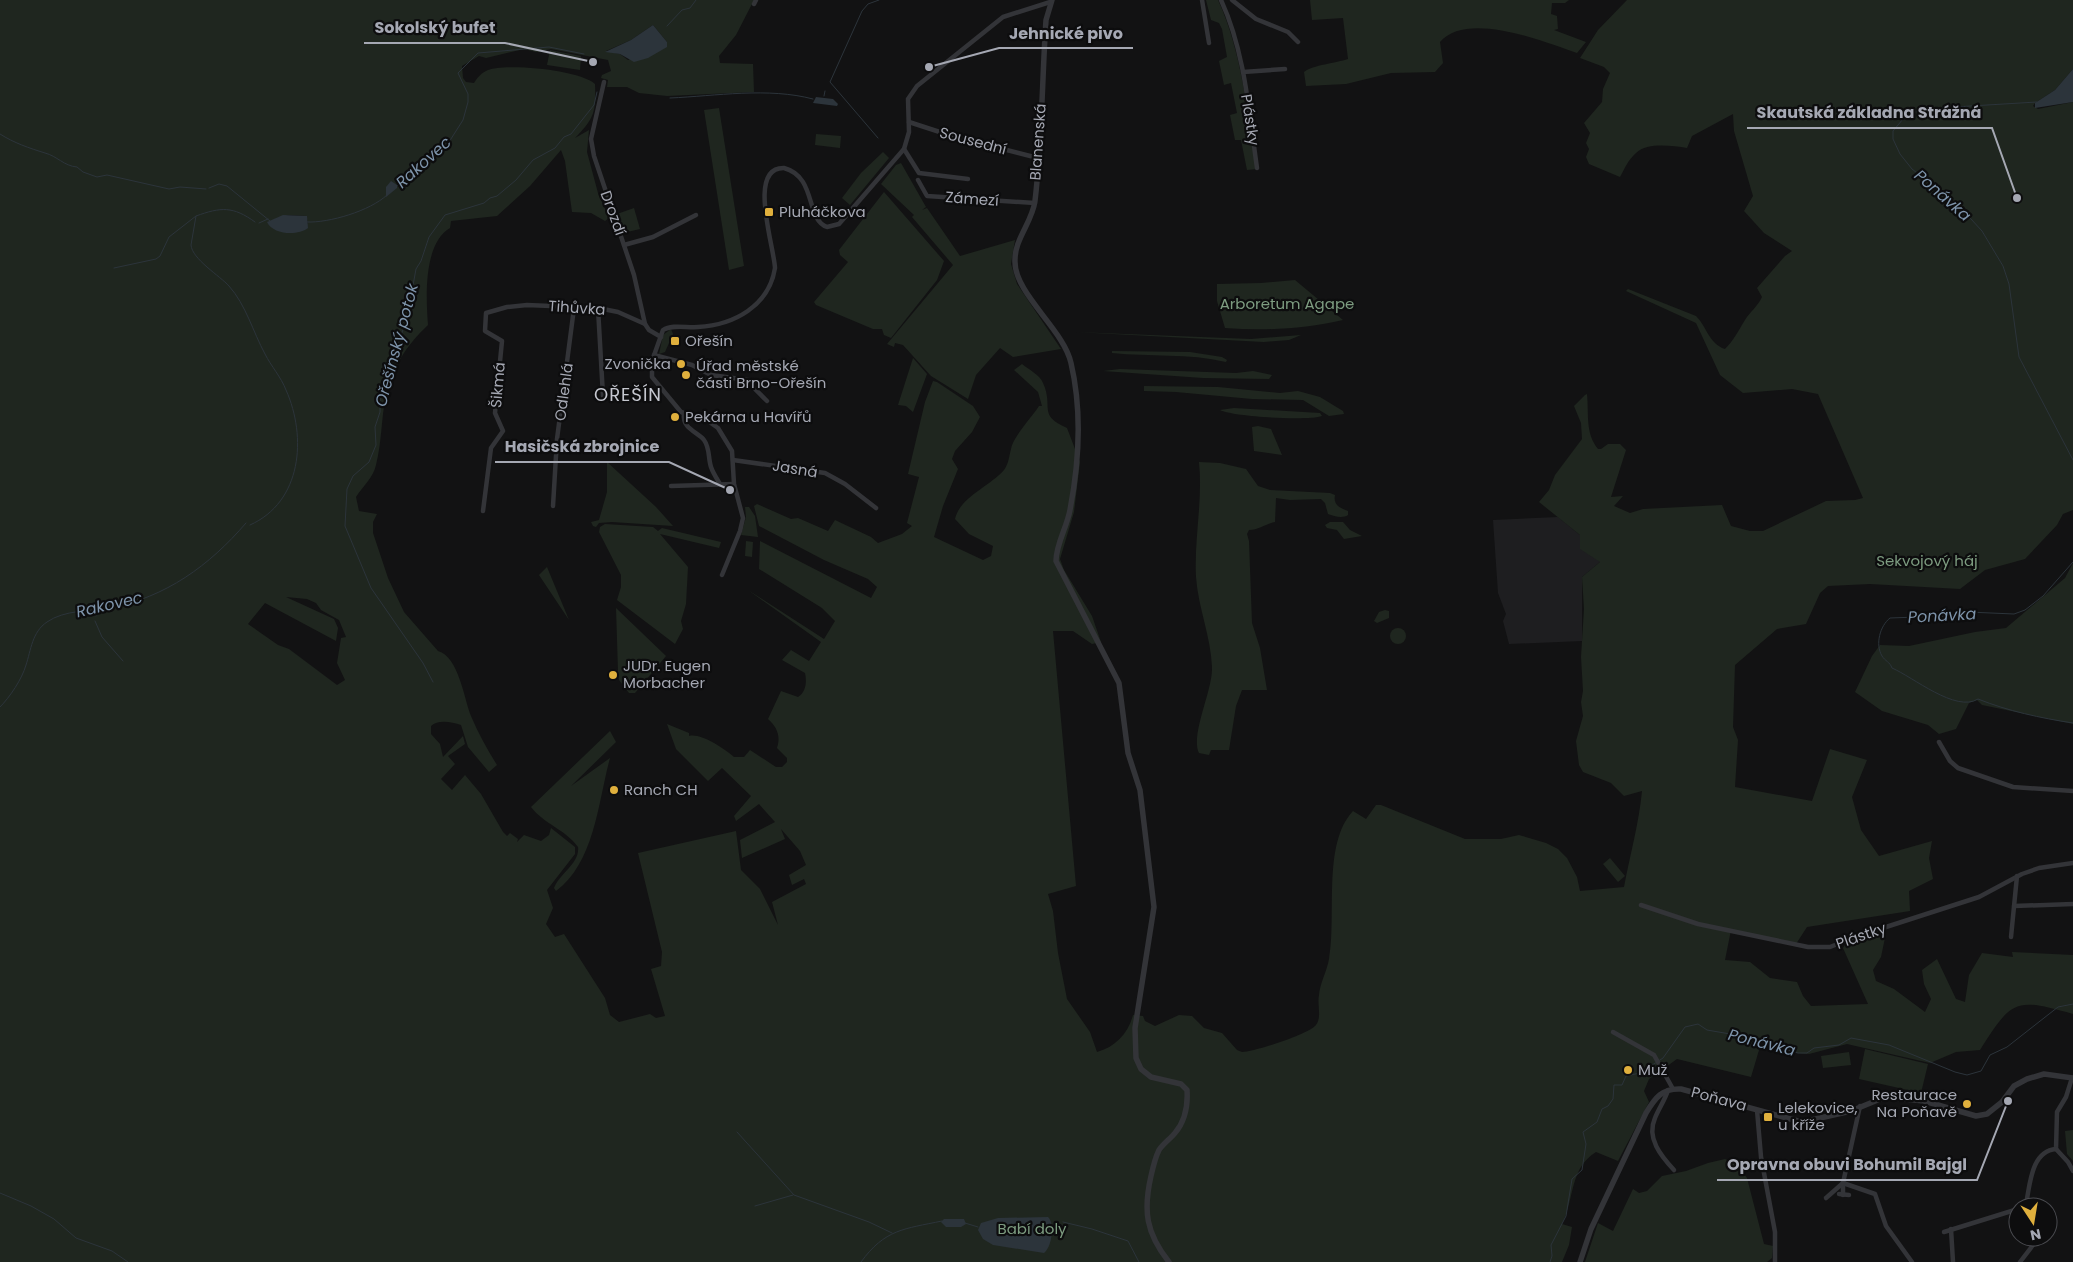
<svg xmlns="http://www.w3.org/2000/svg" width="2073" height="1262" font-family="Poppins,sans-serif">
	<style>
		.built { fill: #1e1e20 }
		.green { fill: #1f261f; fill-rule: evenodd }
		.water { fill: #2c343b }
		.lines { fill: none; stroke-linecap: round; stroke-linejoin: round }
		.stream { stroke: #2c343b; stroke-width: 1 }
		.minor { stroke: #333438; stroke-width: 4.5 }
		.tertiary { stroke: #333438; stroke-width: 5.5 }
		.poi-dot { fill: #e0b03d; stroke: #0d0d0e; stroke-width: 2 }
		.labels { text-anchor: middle; stroke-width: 4.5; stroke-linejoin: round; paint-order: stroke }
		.street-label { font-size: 15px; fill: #a5a8b3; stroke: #0d0d0e }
		.poi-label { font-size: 15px; fill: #a5a8b3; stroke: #0d0d0e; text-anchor: start }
		.park-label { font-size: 15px; fill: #7d9c80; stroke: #0d0d0e }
		.water-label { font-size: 16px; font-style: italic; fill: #7e94ab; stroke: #0d0d0e }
		.quarter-label { font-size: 18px; letter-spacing: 1px; fill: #c5c7cf; stroke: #0d0d0e }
		.leader { fill: none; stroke: #a5a8b3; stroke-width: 2 }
		.callout-dot { fill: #a5a8b3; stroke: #0d0d0e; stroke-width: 2 }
		.callout-label { font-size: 16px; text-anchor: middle; font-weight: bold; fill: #a5a8b3; stroke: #0d0d0e; stroke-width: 4.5; stroke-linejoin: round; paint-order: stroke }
	</style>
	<rect width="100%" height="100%" fill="#121213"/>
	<polygon class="built" points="1558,517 1580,535 1600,562 1582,577 1582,641 1509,644 1503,621 1506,614 1498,593 1493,520"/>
	<g class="green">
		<path d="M0,0h754l-18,35 -17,21 1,7 33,1 1,28 -87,4 -28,-3 -12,-6h-20l1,-7 -7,-2 1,-3 9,-4 -3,-11 -57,-11 -15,3 -12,-3 -38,9 -7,-2 -17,10 1,12 3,4 8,1c4,-6 7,-10 14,-13 20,-7 92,0 107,14 1,27 0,34 -20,54l14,-8 -2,22 11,41 11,25 -4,3 -14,-8 -19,-1 -7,-51 -4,-11 -31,36 -33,30 -46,5 -1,7c-27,16 -24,70 -22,97 -22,21 -35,41 -42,71 -5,22 -4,46 -10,69 -3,13 -13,21 -20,32l3,14 18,3 -4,8v11l15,45 16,34 34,39c21,6 26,48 33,65 7,17 16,33 26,49l-8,7 -21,-25 -7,-22c-9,-3 -23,-6 -30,1v8l9,10 3,13 20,-21 2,8 -17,12 7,8 -14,15 11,11 13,-15 16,19 22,38 4,4 3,-3 8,6 -1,3 7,-7 17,6 8,-6 2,-7 24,19v7l-28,36 6,18 -7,16 9,13 9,-3 41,64 5,17 9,7 31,-8 6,4 9,-2 -14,-47 10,-3 1,-14 -24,-99 98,-22 5,39 19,19 18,36 -6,-23 34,-18 -2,-5 -12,6 -3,-10 17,-10 -6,-14 -19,-22 4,10 -43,19 -2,-18 35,-18 -16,-18 -23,17 -2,-5 17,-20 -29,-28 -14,13 -32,-32 -9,-25 22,9v3c12,-3 34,12 45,21h10l6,-7 26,17h6l5,-5v-4l-10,-10c4,-12 0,-21 -9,-29l13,-28 17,6c8,-5 9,-15 7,-24l-23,-13 9,-10 18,11 12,-19 -73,-52 76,49 11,-18 -13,-13 -63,-39 1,-28 111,57 6,-11 -9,-8 -44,-19 -65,-34 -5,-20 3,-2 34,15 7,-1 30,13 7,-11 36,17 7,6 24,-9 10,-8 -5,-3 12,-46 -11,-3 17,-72 8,-21 4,1 36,24 7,11 -8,15 -17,19 -3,8 6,10 -15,37 -9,31 49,23 8,-4 2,-10 -24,-12 -14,-15c5,-22 34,-32 49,-49 5,-7 5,-14 7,-21 2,-12 21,-32 28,-43h3l-4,-14 -24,-22 8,-6c6,5 18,11 21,19 11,24 -6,32 24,45l13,34 -6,50 -14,47 4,11 28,46 9,26 -9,2 -19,-13h-20l23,255 -28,8 5,17 5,42 9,46 23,33 7,20c18,-5 31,-18 36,-37l10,1 2,5 10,5 24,-11 13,1 12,12 18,5 15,17 5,2c12,0 67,-18 74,-27 6,-8 1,-20 3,-30 1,-12 8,-24 10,-36 8,-43 -7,-115 24,-148l13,8 10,-14h5l84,34h36l18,-4 27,8 12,6 9,9 10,19 3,14 44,-4c6,-32 15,-64 18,-96l-18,5 -13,-13 -28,-11 -4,-7 -3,-24 7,-25 -2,-14 2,-11 -2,-34 3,-48 -2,-32 18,-15 -20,-13v-14l-41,-33 10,-12 6,-15 27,-36 -1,-16 -7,-17 11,-11 2,-1c2,20 -2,39 11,55h3l7,-5h12l6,6 -15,47 12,-1 -9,10 16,7 13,-4 79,-4 9,21 19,5h13l63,-30 29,-1 8,-2 -45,-104 -26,-5 -49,4 -23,-18 -24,-52 -70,-32 2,-2 68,27c11,11 13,28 29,33 9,-9 13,-18 20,-29 5,-8 13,-14 17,-23l-5,-9 28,-32 7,-5 -28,-18 -20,-22 9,-15 -19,-65 -1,-17 -41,22 -5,12c-15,-2 -39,-6 -51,5 -8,7 -11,15 -16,24l-31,-13 -3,-7 3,-8 -3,-6 4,-10 -6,-10 18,-21 1,-13 7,-16 -6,-6 -24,-9 18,-28 29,-30h446v69l-18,21 -20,13 -2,3 5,3 35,-7v408l-10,4 -6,11 -32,34 -40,11 -25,19 -90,-5 -42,2 -8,7 -14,31 -29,5 -42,36 -2,62 5,13 -3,47 77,14 18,-52 37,11 -15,37 9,33 18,26 53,-15 -3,17 4,21 -24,12 1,20 -103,16 -11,17 -65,-14 -6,30 25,2 20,16 27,4 6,14 8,10 57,-2 -25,-56 2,-3 41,-12 -5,24 -8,13 3,11 18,8 31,23 6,-13 -7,-15 -2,-14 15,-11 19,40 9,3 4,-27 13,-22 31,4 -1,-5 61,3v59c-59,-17 -61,-14 -93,36l-24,2 -26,11 -83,-19 -38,10 -13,-1 -15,-3 -19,-10 -11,37 -74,-18 -28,20 -5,12 5,11 -31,59 -22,-9c-27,17 -21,46 -34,72l10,3 -3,18 -7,17h-1562zM653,25l14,17 -39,18 -8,-6 -14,-3 25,-11zM288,215l18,1 2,7c-15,10 -28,14 -40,-1zM286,597l21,2 9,4 5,7 18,10 7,17 -5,1 -4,25 8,17 -8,5 -48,-36 -11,-4 -30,-21 17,-21 71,38 2,-13 -4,-9z"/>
		<path d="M1206,0h12c24,52 29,113 39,169l-10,1 -6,-30h-6l-5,-25 7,-2 -6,-30 -7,2 -5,-24 8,-4 -5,-28 -3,-6 -8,-3z"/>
		<path d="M1310,0h259l-4,3h-13l-1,11 6,2 1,13 -4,1 32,12 -9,11c-32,-11 -110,-43 -137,-11l3,21 -8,9 -44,1 -45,11 -40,2 -2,-14c9,-7 32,-9 44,-13l-5,-41 -31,2z"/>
		<polygon points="550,50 581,56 580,70 547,65"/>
		<polygon points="719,108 744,266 729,270 704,110"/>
		<polygon points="816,134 841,136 840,148 815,145"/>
		<polygon points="883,152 889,158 850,205 842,198 861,173"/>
		<polygon points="901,163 926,207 922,210 927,208 960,256 1015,240 1011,264 1017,284 1061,349 1013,357 1000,348 976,375 968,399 931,376 903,345 895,343 894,347 887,344 953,265 912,217 914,215 881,184 896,165"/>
		<polygon points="884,192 944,261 937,280 891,338 884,335 882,329 873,329 816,305 814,302 848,262 840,255 839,250"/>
		<polygon points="634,208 640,229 623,233 617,214"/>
		<path d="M1295,280l48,40c-40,9 -78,11 -118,8l-8,-27v-17l44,-1z"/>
		<polygon points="671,329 673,334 665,352 659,354 663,335"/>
		<polygon points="1075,332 1251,339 1301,335 1289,340 1264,342"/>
		<path d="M1112,351l78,1 32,5 5,3 -1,2c-38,-9 -76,-5 -114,-9z"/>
		<polygon points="913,358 927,374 913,412 906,406 898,405"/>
		<polygon points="1120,369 1236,373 1253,371 1272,375 1269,379 1203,378 1103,371"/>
		<polygon points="1144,386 1218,387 1280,393 1298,391 1320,397 1343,411 1344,414 1329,416 1303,400 1252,399 1176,392 1144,391"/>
		<path d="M1234,408l86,5 2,3c-14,5 -88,1 -102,-6z"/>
		<polygon points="1258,426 1271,429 1282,455 1254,451 1252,427"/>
		<polygon points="607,462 656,507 673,526 612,522 599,523 596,527 593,526 591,522 599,520 607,492"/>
		<path d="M1199,462l21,1 26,6 12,17 12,4 60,3 5,2c-2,10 5,13 13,16v4c-6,4 -14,1 -20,-1l-3,-11 -4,-4 -31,1 -14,-2 -1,24c-10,2 -16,8 -26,8l-2,4 2,7 3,82 8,25 7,42h-25l-6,16 -7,44h-18l-2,5 -10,-2c-9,-18 14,-63 13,-86 -1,-30 -14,-60 -16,-90 -2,-38 7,-77 3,-115z"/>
		<polygon points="745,507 749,507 755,516 758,537 741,535 746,517"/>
		<polygon points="1330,522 1343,522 1350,530 1362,536 1344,539 1337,530 1327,528 1325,525"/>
		<polygon points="605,524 653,527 658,531 662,528 721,542 719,548 660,534 688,567 686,604 681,621 683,629 675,644 617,600 621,587 621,575 599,532 600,527"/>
		<polygon points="746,541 753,542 752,557 745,556"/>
		<polygon points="2073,563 2073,724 1982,705 1977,700 1969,703 1956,729 1939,734 1928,725 1882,711 1855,692 1872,656 1880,645 1909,646 1975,632 2006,628 2065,578"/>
		<polygon points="547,567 569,620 539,575"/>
		<polygon points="616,608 666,656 635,693 629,693 619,680 618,672"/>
		<polygon points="1385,610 1389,611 1389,618 1377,623 1374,621 1379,612"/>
		<circle cx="1398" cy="636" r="8"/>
		<path d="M610,731l6,11 -45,44 39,-28c-12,44 -15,104 -54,133l-2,-3c5,-14 26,-25 24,-41 -12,-17 -34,-23 -47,-40z"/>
		<polygon points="1610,858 1625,876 1618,882 1603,864"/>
		<polygon points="1865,1049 1928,1064 1921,1093 1859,1079"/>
		<polygon points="1849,1052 1851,1065 1823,1068 1821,1056"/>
		<polygon points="2073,1130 2073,1161 2067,1154 2065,1131"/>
		<polygon points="1725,1159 1736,1164 1747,1178 1764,1244 1773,1246 1772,1258 1767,1262 1585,1262 1598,1223 1613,1231 1633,1189 1639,1193 1647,1191 1662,1176 1686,1171 1708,1163"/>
	</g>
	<g class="water">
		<polygon points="653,25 667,42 667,47 648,58 634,62 620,54 605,52 631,40"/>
		<polygon points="2073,69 2073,102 2035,108 2035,103 2055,90"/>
		<polygon points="816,97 833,99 838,104 837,106 813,103"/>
		<polygon points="391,181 397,185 397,188 386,197 386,187"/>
		<path d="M283,215l24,1 1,12c-10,8 -35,7 -41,-6z"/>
		<path d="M1048,1217c7,6 4,30 -4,36l-51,-8 -10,-6 -5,-9 3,-7 17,-5z"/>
		<polygon points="944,1219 964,1219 966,1224 961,1227 946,1227 941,1222"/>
	</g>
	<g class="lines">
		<g class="stream">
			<polyline points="667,26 682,10 690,8 696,0"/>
			<polyline points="824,96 825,91"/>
			<path d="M670,98c46,-2 98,-11 143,1"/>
			<polyline points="2037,102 1921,109 1903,119 1893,131 1893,139 1900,154 1912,169 1960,207 1982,231 2003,266 2009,284 2019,357 2073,460"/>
			<path d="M0,134c14,9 29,14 45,19 12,3 19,13 32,14l6,5 14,5 10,-2 62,14 11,-2 26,2"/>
			<polyline points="878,138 830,82 862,11 868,4 879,0"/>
			<polyline points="420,161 449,142 463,120 468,102 468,94 458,73 478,53 549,47 584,54"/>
			<polyline points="397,186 407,176 410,170"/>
			<polyline points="209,188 219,184 227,186 270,221"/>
			<path d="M307,222c22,1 63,-11 80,-27"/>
			<polyline points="259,223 268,219"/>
			<polyline points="114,268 156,259 160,256 169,237 196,216"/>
			<path d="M250,525c52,-23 57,-88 36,-135 -5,-13 -15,-24 -21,-36 -12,-22 -19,-49 -36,-68 -9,-10 -37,-27 -38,-41l5,-29c25,-9 37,-10 59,6"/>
			<path d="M2073,562l-30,34 -18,14 -11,4 -46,-2 -24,4 -54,2c-10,8 -15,26 -8,38 3,5 8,6 10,12 21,9 64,45 86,31 30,12 62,19 95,24"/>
			<polyline points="96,616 97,610"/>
			<polyline points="95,621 102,637 123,661"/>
			<polyline points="433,682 423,663 371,588 345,526 347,489 353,476 369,462 376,445 375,427 380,412 380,396 407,318 416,269 421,261 429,237 445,215 484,203 490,198 497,196 516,180 533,160 555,148 564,137 571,134 586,115 594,105 597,92"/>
			<path d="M0,707c10,-10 22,-28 26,-42 5,-15 6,-33 21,-43 17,-12 43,-11 63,-14 56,-11 99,-42 136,-85"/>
			<polyline points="737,1132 794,1195 869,1222 892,1233"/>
			<polyline points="0,1193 31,1206 54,1219 76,1238 112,1251 128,1262"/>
			<polyline points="755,1206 793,1195"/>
			<polyline points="1063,1222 1092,1229 1128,1241 1139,1262"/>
			<polyline points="965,1223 978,1227"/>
			<path d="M861,1262c24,-33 43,-33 81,-41"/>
			<polyline points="1550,1262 1552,1256 1551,1245 1566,1216 1572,1179 1582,1170 1586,1144 1583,1132 1597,1122 1602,1109 1608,1106 1613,1099 1614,1085 1622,1085 1626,1076 1640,1073 1663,1058 1685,1027 1698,1024 1707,1030 1765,1040 1782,1049 1798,1053 1807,1053 1814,1048 1839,1045 1851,1038 1889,1045 1955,1072 1967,1075 1981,1071 1990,1055 2007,1047 2058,1007 2073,1004"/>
		</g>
		<g class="minor">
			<polyline points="1202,0 1209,43"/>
			<path d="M1221,0c24,52 28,112 36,168"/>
			<polyline points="1232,0 1256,19 1288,32 1298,42"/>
			<polyline points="754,4 756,0"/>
			<polyline points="1243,72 1285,69"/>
			<polyline points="604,82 591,139 594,156 634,275 645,324 649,330 661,337"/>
			<polyline points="909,122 952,136 1038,158"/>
			<polyline points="904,149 919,173 968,179"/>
			<polyline points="918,180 927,196 1035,203"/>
			<polyline points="624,245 653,237 696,215"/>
			<polyline points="598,308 603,396"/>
			<polyline points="654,355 692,365 711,375 755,381"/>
			<polyline points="747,381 767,401"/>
			<path d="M684,414c-2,15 14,18 20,26 6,8 4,18 7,27 2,6 6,12 9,17"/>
			<polyline points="733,460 825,473 845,484 876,508"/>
			<polyline points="671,486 734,484"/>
			<polyline points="553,506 557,439 574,308"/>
			<polyline points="483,511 491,448 503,431 495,413 502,341 485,331 486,313 507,307 527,305 598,308 618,312 645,324"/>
			<path d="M722,575l18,-44 3,-13 -9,-34 -2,-33 -14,-23 -10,-7 -27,-9 -29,-35v-16l11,-31c9,-6 24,-2 35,-3 36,-2 71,-21 77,-59 -1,-22 -28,-101 9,-100 33,9 21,51 43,59l12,-3 65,-75 5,-17 -1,-33 9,-13 86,-69 47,-15"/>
			<polyline points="1939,742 1950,761 1958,768 2013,787 2073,791"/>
			<polyline points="1641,905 1698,924 1808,947 1830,947 1855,937 1979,897 2022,874 2039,868 2073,863"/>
			<polyline points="2014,906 2073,904"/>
			<polyline points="2011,937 2017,876"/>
			<polyline points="1613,1032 1654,1055 1673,1089"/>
			<path d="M1668,1090c-3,10 -9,18 -13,28 -9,20 6,38 19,52"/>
			<polyline points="1757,1110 1761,1157 1775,1232 1775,1262"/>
			<polyline points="2056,1149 2057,1112 2066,1097 2072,1078"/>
			<polyline points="2056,1149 2068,1162 2073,1171"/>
			<polyline points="1843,1183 1875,1194 1886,1226 1912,1262"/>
			<polyline points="1839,1194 1849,1195"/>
			<polyline points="1843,1195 1843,1183 1860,1106"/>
			<polyline points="1826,1198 1843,1183"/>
			<path d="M2022,1207l4,-3c4,-19 5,-53 30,-55"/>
			<polyline points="1951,1229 1953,1262"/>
			<polyline points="1944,1232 2018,1209"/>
			<polyline points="2020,1262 2033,1245 2035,1237"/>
		</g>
		<g class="tertiary">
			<path d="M1052,0l-6,20c-4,60 -4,122 -11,181 -3,22 -21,38 -20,61 0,32 49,68 56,101 11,47 8,100 -1,147 -3,17 -14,34 -14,51l63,122 9,70 12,37 14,117 -19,121 1,30 5,11 10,8 30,7 6,6c1,15 -2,31 -12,43 -5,6 -12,11 -16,17 -4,8 -6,17 -8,26 -8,35 -5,57 18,86"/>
			<path d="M1580,1262l11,-33 55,-116c9,-15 16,-25 35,-24l117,32h9l44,-10 34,-14 39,4 52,15 11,-2 15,-12 12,-16 13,-7 17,-5 29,4"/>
		</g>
	</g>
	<g class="poi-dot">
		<rect x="764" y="207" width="10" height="10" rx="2.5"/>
		<rect x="670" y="336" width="10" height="10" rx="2.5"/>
		<circle cx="681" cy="364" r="5"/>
		<circle cx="686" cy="375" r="5"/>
		<circle cx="675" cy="417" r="5"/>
		<circle cx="613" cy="675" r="5"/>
		<circle cx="614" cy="790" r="5"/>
		<circle cx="1628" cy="1070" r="5"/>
		<circle cx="1967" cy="1104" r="5"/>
		<rect x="1763" y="1112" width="10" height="10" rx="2.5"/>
	</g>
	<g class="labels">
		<g class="street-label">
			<text transform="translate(1250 120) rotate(81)" y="5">Plástky</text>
			<text transform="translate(973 141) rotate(15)" y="5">Sousední</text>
			<text transform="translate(1038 142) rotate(-86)" y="5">Blanenská</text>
			<text transform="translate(972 199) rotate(4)" y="5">Zámezí</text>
			<text transform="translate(613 213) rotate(70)" y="5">Drozdí</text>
			<text transform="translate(577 308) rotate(4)" y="5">Tihůvka</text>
			<text transform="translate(498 385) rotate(-85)" y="5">Šikmá</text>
			<text transform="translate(564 392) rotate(-82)" y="5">Odlehlá</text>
			<text transform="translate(795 469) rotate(9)" y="5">Jasná</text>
			<text transform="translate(1861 936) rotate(-19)" y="5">Plástky</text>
			<text transform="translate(1719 1099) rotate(15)" y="5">Poňava</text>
		</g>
		<g class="poi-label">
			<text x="779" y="217">Pluháčkova</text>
			<text x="685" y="346">Ořešín</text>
			<text x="671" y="369" text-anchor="end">Zvonička</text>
			<text x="696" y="371">Úřad městské<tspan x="696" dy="17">části Brno-Ořešín</tspan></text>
			<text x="685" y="422">Pekárna u Havířů</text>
			<text x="623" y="671">JUDr. Eugen<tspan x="623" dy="17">Morbacher</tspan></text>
			<text x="624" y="795">Ranch CH</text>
			<text x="1638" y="1075">Muž</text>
			<text x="1957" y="1100" text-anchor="end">Restaurace<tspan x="1957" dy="17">Na Poňavě</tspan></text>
			<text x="1778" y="1113">Lelekovice,<tspan x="1778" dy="17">u kříže</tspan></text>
		</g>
		<g class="park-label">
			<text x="1287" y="309">Arboretum Agape</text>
			<text x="1927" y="566">Sekvojový háj</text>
			<text x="1032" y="1234">Babí doly</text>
		</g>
		<g class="water-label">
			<text transform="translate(423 162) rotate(-42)" y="6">Rakovec</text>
			<text transform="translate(1943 195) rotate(41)" y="6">Ponávka</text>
			<text transform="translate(396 345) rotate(-75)" y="6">Ořešínský potok</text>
			<text transform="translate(109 604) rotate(-13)" y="6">Rakovec</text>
			<text transform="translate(1942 615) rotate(-3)" y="6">Ponávka</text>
			<text transform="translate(1762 1042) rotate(14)" y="6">Ponávka</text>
		</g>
		<g class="quarter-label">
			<text x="628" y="401">OŘEŠÍN</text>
		</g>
	</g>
	<path class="leader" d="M593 62L505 43H364M929 67L999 48H1133M2017 198L1992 128H1747M730 490L669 462H495M2008 1101L1977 1180H1717"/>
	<g class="callout-dot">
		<circle cx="593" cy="62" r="5"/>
		<circle cx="929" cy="67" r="5"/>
		<circle cx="2017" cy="198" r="5"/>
		<circle cx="730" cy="490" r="5"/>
		<circle cx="2008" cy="1101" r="5"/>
	</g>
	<g class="callout-label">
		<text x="435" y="33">Sokolský bufet</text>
		<text x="1066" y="39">Jehnické pivo</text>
		<text x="1869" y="118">Skautská základna Strážná</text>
		<text x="582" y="452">Hasičská zbrojnice</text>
		<text x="1847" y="1170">Opravna obuvi Bohumil Bajgl</text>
	</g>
	<g transform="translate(2033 1222) rotate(168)"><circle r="24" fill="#0d0d0e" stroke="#4a4b50"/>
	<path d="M0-4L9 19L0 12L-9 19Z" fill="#e0b03d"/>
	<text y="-8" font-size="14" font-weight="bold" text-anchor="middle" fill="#a5a8b3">N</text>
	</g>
</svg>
